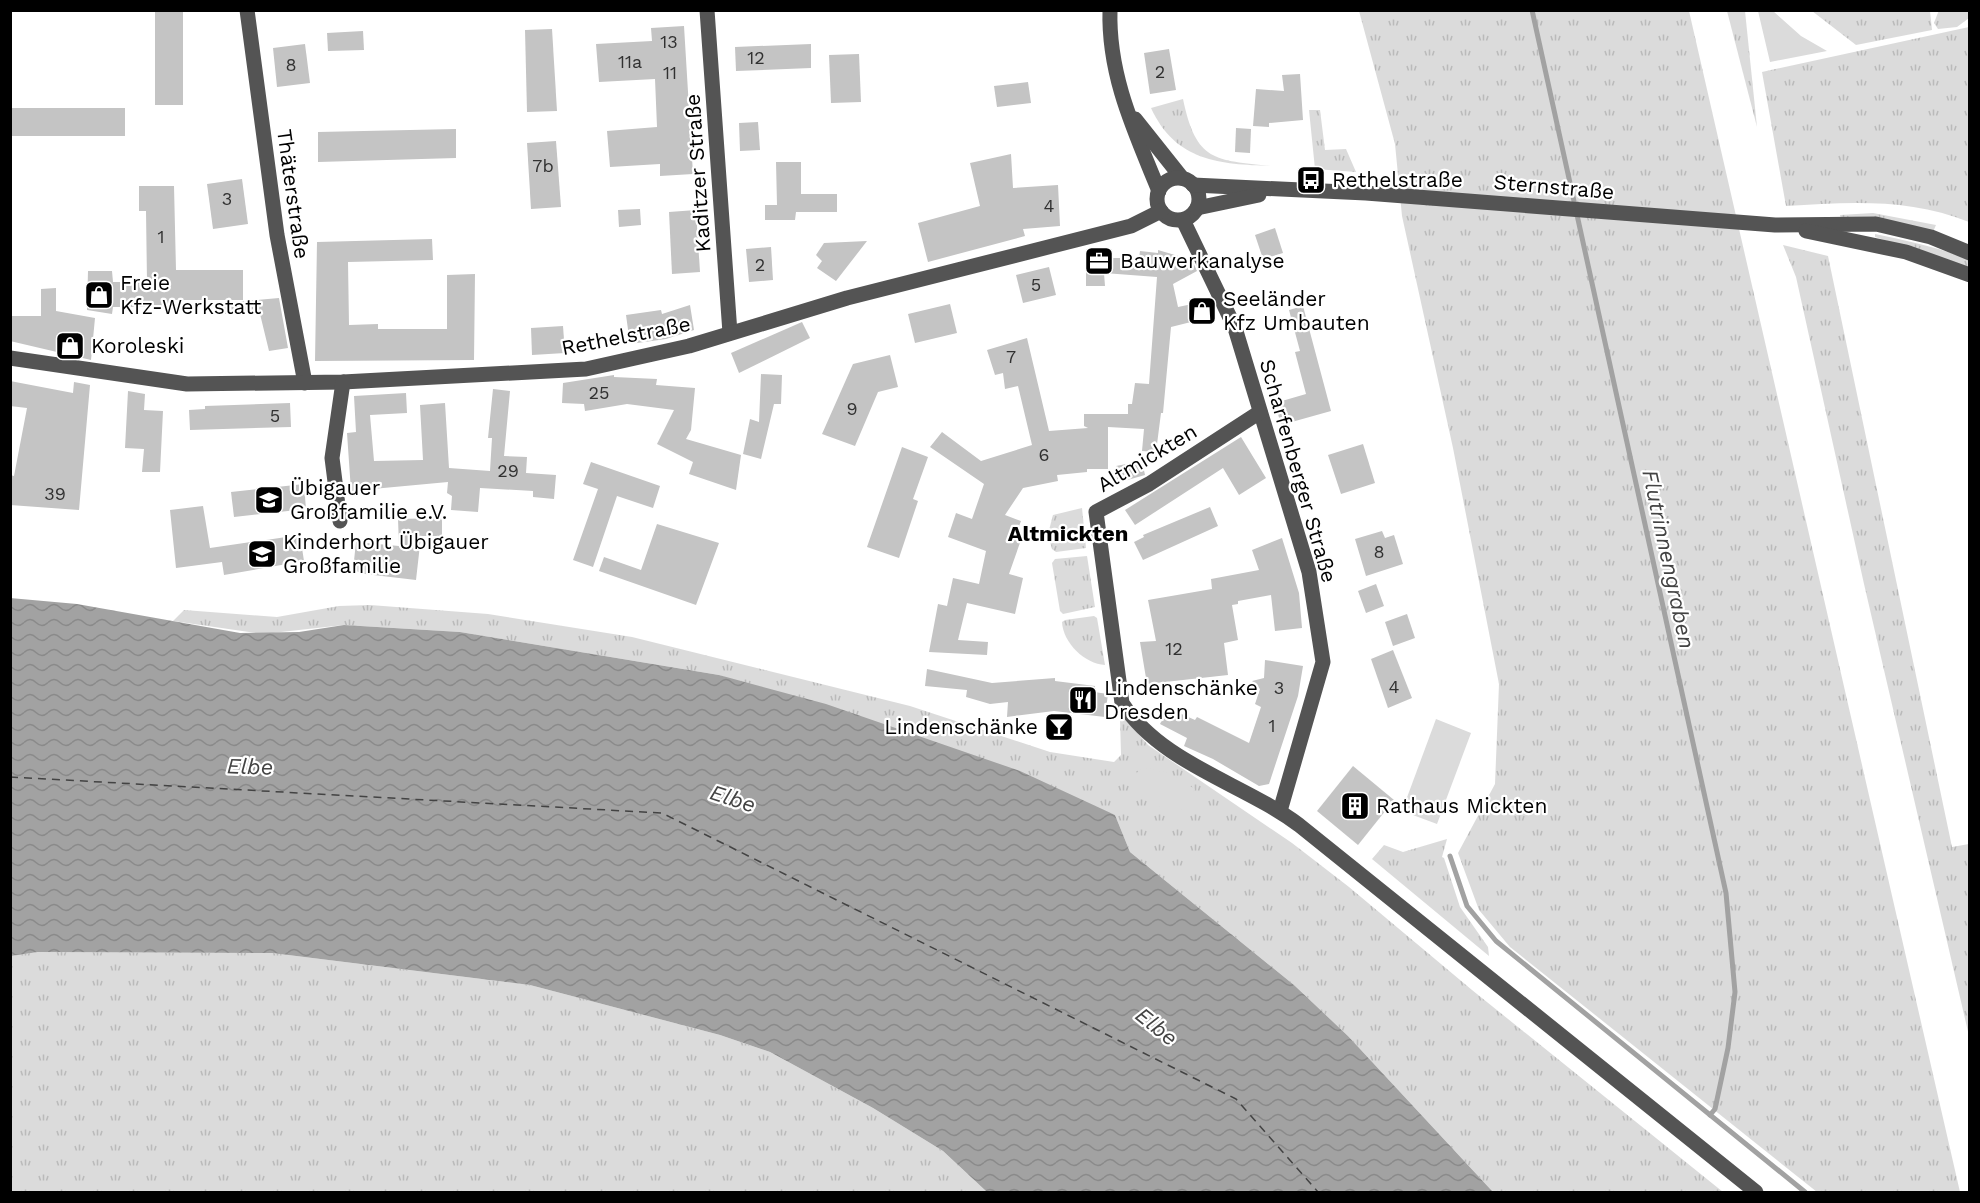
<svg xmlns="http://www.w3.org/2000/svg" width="1980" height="1203" font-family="'Work Sans',sans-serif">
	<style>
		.grass { fill: url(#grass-tufts) }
		.green { fill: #dbdbdb }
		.water { fill: url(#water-waves) }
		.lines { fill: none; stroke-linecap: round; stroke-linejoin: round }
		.stream { stroke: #a2a2a2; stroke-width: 5 }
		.ferry { stroke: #434343; stroke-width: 1.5; stroke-dasharray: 8 6; stroke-linecap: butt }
		.building { fill: #c4c4c4 }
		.minor { stroke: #545454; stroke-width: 15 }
		.labels { text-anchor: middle; stroke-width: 4.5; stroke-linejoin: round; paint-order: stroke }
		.number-label { font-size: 18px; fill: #313131 }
		.street-label { font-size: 21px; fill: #000; stroke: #fff }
		.poi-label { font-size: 21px; fill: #000; stroke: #fff; text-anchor: start }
		.neighbourhood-label { font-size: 22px; font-weight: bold; fill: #000; stroke: #fff }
		.water-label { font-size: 22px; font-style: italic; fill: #434343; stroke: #fff }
	</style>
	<defs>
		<pattern id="grass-tufts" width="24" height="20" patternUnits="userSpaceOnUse" patternTransform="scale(1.5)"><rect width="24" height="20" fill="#dbdbdb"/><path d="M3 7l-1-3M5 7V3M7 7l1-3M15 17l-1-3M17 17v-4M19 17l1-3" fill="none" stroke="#bababa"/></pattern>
		<pattern id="water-waves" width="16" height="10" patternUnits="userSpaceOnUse" patternTransform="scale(1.5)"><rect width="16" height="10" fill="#a2a2a2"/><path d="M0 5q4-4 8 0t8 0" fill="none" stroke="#8a8a8a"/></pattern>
	</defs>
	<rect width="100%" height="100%" fill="#fff"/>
	<g class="grass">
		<polygon points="1939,10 1969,11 1969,18 1957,27 1938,29 1934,23"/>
		<polygon points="1359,11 1689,11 1960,1192 1817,1192 1510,947 1479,910 1458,853 1495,784 1499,684 1453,448 1402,216 1395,144"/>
		<polygon points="1727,11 1745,11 1757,127"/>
		<polygon points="1812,11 1930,11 1932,30 1856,45"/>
		<path d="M1969,27v195c-59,-24 -120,-20 -183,-16l-24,-134z"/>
		<path d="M1183,99c13,63 32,61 88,67 -51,-2 -95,-4 -120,-58z"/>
		<polygon points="1309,110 1320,110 1325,150 1346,149 1356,172 1315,169"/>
		<polygon points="1873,213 1936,225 1933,232 1841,219 1840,215"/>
		<path d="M1875,234c32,7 64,13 94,26v7l-94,-30z"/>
		<polygon points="1783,245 1828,256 1952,847 1969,844 1969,1036 1864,584 1796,277"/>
		<polygon points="1082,508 1086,548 1056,552 1052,549 1048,534 1053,515"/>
		<polygon points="1087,556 1095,607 1063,614 1060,611 1052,563 1055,559"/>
		<polygon points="370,605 488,614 632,637 910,706 1050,752 1114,762 1121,755 1120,718 1124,717 1148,745 1292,843 1349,887 1472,990 1723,1192 1493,1192 1348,1036 1294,985 1130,852 1115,815 719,675 460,632 344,625 263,634 173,621 184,610 277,617 339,606"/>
		<path d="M1094,616l3,2 8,47c-20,-1 -42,-22 -43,-43l3,-2z"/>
		<polygon points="1447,839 1442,857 1444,858 1460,907 1488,947 1489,956 1372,859 1384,845 1403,852"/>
		<polygon points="38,952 272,953 530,985 720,1035 770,1052 873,1108 943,1151 987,1192 11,1192 10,956"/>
	</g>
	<g class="green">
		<polygon points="1758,11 1773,11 1801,36 1827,51 1770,62"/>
		<polygon points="1436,719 1471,733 1437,824 1402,811"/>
		<polygon points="1142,767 1168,773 1195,789 1178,815 1146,800 1134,776"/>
	</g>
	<polygon class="water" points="10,598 77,604 240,633 299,632 344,625 460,632 719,675 826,704 1020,771 1115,815 1130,852 1294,985 1348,1036 1493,1192 987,1192 943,1151 873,1108 770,1052 720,1035 530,985 272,953 38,952 11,956"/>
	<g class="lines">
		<g class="stream">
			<polyline points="1532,10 1726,893 1735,992 1728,1048 1715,1109 1710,1115"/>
			<polyline points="1450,856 1467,906 1496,941 1805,1192"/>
		</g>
		<polyline class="ferry" points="10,777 662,813 1236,1099 1318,1192"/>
	</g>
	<g class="building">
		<rect x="155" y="10" width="28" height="95"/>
		<polygon points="684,26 693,174 660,176 660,164 610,167 607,131 657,127 655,79 599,82 596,44 652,41 651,28"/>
		<polygon points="552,29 557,111 527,112 525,30"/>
		<polygon points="363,31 364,50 328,51 327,33"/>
		<polygon points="305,44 310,83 277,87 273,48"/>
		<polygon points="811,44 811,68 736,71 735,47"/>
		<polygon points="1169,49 1176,90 1150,94 1144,53"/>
		<polygon points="859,54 861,102 831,103 829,55"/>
		<polygon points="1300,74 1303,120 1269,123 1269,127 1253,126 1256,89 1284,91 1282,75"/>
		<polygon points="1028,82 1031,103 997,107 994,86"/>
		<rect x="10" y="108" width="115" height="28"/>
		<polygon points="758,122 760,150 740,151 739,123"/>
		<polygon points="1236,128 1251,129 1250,153 1235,152"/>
		<polygon points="456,129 456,158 318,162 318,132"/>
		<polygon points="556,141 561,207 531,209 527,143"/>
		<polygon points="1011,154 1013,188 1058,185 1060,226 1023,229 1025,236 928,262 918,223 980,206 970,163"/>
		<polygon points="776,162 801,162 801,194 837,194 837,212 796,212 795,220 765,220 765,205 777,205"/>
		<polygon points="242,179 248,224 213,229 207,184"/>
		<polygon points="139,186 174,186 176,270 243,270 243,300 174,300 174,307 113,307 112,314 87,310 88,271 112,271 113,282 147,282 146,211 139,211"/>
		<polygon points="640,209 641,225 619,227 618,210"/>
		<polygon points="696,210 700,272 672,274 669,212"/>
		<polygon points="1275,228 1283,253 1263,259 1255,235"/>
		<polygon points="432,239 433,260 348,262 349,325 378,324 378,329 447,329 447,275 475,274 474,360 315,361 317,242"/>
		<polygon points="867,241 836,281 817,268 822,261 816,255 824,243"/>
		<polygon points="771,247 773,280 749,282 746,249"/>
		<polygon points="1158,250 1192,260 1197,271 1173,284 1178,307 1197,303 1199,320 1171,327 1163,413 1161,413 1156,452 1142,451 1144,429 1108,427 1108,469 1087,469 1087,472 1057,475 1058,481 1023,488 1005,515 1021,521 1016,534 1022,537 1009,574 1023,578 1015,614 967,603 958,640 988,642 987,655 929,652 938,604 947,606 953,578 979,584 986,551 948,537 956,513 972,519 984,484 930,447 942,432 981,461 1032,445 1018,386 1005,389 1003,373 995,375 987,350 1027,338 1049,431 1088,428 1084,426 1084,414 1128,414 1128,404 1132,404 1135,383 1149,384 1157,277 1104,273 1105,286 1086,286 1086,254 1104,254 1104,258 1139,258 1140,251 1158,253"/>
		<polygon points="1049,267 1056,295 1023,303 1016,275"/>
		<polygon points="56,288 56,311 95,318 91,360 10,341 10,316 41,316 41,289"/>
		<polygon points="279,298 288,348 269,351 260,314 225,314 224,303"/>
		<polygon points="950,304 957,333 915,343 908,314"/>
		<polygon points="690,305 694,330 666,339 630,344 626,315 661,310 662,314"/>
		<polygon points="1303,306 1331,411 1281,425 1275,403 1306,394 1295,352 1300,351 1289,310"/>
		<polygon points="802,322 810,338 739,373 731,353"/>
		<polygon points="563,326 565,353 532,355 531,328"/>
		<polygon points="890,355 898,387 878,392 855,446 822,434 853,364"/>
		<polygon points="761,374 782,375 781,404 774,404 761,459 743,454 750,419 759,422"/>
		<polygon points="614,375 614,377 657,379 656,385 695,388 691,430 686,439 741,455 736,490 689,474 693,462 657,444 674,410 627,404 585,411 584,404 562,403 563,383"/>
		<polygon points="10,381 73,393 74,382 90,385 79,510 10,505 10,475 14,476 27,408 10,406"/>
		<polygon points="493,389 510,391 504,456 527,457 526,473 556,475 554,499 533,497 533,491 480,488 478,512 451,510 452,496 447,493 448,482 351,491 347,433 356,432 354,396 406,393 407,413 370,415 374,461 423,460 420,405 445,403 449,468 490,471 492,438 488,438"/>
		<polygon points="128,391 145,394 144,410 163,411 160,472 142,472 144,449 125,448"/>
		<polygon points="290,403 291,427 190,430 189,410 205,409 205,406"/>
		<polygon points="1241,437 1266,478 1239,495 1223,468 1135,525 1125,510"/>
		<polygon points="1363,444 1375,483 1341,494 1328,455"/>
		<polygon points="902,447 928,457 913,499 918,501 899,558 867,547"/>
		<polygon points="1142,461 1145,475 1117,483 1116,466"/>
		<polygon points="591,462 660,486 653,508 617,496 593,567 573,560 598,489 583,484"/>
		<polygon points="304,484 306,509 234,517 231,492"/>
		<polygon points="203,506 210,548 300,535 304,561 224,575 222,562 176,568 170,510"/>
		<polygon points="1210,507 1218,526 1143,560 1134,542 1144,537 1143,535"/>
		<polygon points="442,518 442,536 421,536 416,580 365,574 353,570 356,542 399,546 398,519"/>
		<polygon points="657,524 719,543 696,605 599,571 604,557 641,570"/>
		<polygon points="1382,531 1385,538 1394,535 1403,564 1366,576 1355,539"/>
		<polygon points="1282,538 1299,593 1302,628 1275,631 1271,595 1238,601 1238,604 1232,605 1238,640 1224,643 1228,675 1147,684 1140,642 1156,641 1148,600 1212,589 1211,579 1259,570 1252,550"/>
		<polygon points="1376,584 1384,606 1366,613 1358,591"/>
		<polygon points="1407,614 1415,638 1393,646 1385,622"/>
		<polygon points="1393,650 1412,698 1388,708 1371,659"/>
		<polygon points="1265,660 1303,666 1298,696 1269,784 1259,786 1213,759 1184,746 1187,738 1160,724 1168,708 1195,720 1197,717 1249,743 1261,707 1255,704 1260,689 1252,681 1264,678"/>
		<polygon points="927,669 992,683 1055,678 1055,681 1095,686 1094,692 1108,694 1105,717 1054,711 1007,717 1008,702 990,704 966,697 967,690 925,686"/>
		<polygon points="1353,766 1394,800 1358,845 1317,811"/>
	</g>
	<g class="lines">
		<g class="minor">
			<polyline points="247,10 277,235 305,383"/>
			<polyline points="707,10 730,333"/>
			<path d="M1110,10c-2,66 25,122 49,181"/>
			<polyline points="1135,119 1182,178"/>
			<circle cx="1178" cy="199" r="21"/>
			<polyline points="1193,185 1366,193 1775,225 1876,224 1931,237 1970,253"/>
			<polyline points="1197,208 1259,195"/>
			<polyline points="1183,220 1235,328 1309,572 1323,662 1280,811"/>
			<polyline points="1806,231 1906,252 1970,275"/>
			<polyline points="10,358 187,384 343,382 586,369 689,346 847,298 1131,226 1161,211"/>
			<path d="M1260,412l-111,72 -53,28 26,191c40,61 121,80 177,122l457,367"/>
			<polyline points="340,521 332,458 343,382"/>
		</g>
	</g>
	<defs>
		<g id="bus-square" transform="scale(1.5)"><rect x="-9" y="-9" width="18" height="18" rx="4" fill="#000" stroke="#fff"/><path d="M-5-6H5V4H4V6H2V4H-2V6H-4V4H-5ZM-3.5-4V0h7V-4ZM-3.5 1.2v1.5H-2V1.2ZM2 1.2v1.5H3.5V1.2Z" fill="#fff"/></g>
		<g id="office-square" transform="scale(1.5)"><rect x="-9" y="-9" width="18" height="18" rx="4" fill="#000" stroke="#fff"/><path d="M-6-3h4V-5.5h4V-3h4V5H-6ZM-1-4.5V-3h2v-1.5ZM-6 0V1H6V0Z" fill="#fff"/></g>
		<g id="shop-square" transform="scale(1.5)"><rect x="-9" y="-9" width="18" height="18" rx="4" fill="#000" stroke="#fff"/><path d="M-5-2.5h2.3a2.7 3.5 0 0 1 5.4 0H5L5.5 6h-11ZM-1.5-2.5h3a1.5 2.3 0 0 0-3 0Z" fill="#fff"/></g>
		<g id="school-square" transform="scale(1.5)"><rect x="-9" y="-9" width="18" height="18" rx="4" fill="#000" stroke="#fff"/><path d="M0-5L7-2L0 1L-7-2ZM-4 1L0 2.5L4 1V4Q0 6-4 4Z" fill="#fff"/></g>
		<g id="restaurant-square" transform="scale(1.5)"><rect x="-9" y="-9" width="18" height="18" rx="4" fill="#000" stroke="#fff"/><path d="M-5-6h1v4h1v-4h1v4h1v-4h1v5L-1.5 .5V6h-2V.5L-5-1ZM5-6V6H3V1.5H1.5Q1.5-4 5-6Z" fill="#fff"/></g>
		<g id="bar-square" transform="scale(1.5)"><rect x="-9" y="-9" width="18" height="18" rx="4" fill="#000" stroke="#fff"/><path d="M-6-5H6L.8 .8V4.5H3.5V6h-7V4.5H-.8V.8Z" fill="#fff"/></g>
		<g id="building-square" transform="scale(1.5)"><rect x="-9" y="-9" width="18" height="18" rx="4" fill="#000" stroke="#fff"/><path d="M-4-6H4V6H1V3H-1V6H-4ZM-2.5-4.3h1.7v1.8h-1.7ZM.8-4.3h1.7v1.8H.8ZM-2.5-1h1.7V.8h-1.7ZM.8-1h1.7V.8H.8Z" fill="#fff"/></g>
	</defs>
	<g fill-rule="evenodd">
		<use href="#bus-square" x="1311" y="180"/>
		<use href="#office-square" x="1099" y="261"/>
		<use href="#shop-square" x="99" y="295"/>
		<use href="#shop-square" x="1202" y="311"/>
		<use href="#shop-square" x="70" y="346"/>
		<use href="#school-square" x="269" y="500"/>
		<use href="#school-square" x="262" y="554"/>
		<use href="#restaurant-square" x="1083" y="700"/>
		<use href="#bar-square" x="1059" y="727"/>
		<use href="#building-square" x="1355" y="806"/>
	</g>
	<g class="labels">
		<g class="number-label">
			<text x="669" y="48">13</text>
			<text x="756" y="64">12</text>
			<text x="630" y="68">11a</text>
			<text x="291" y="71">8</text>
			<text x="1160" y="78">2</text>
			<text x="670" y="79">11</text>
			<text x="543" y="172">7b</text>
			<text x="227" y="205">3</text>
			<text x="1049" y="212">4</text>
			<text x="161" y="243">1</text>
			<text x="760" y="271">2</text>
			<text x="1036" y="291">5</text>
			<text x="1011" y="363">7</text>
			<text x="599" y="399">25</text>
			<text x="852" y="415">9</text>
			<text x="275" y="422">5</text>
			<text x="1044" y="461">6</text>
			<text x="508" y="477">29</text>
			<text x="55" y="500">39</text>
			<text x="1379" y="558">8</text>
			<text x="1174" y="655">12</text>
			<text x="1394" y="693">4</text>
			<text x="1279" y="694">3</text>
			<text x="1272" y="732">1</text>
		</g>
		<g class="street-label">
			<text transform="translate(698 173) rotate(-94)" y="7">Kaditzer Straße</text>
			<text transform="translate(1554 187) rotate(5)" y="7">Sternstraße</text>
			<text transform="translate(293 194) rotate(82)" y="7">Thäterstraße</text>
			<text transform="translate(626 336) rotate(-11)" y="7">Rethelstraße</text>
			<text transform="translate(1147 458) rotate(-31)" y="7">Altmickten</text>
			<text transform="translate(1298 471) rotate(74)" y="7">Scharfenberger Straße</text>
		</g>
		<g class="poi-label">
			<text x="1332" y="187">Rethelstraße</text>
			<text x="1120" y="268">Bauwerkanalyse</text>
			<text x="120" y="290">Freie<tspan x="120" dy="24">Kfz-Werkstatt</tspan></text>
			<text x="1223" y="306">Seeländer<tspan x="1223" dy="24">Kfz Umbauten</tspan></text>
			<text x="91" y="353">Koroleski</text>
			<text x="290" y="495">Übigauer<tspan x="290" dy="24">Großfamilie e.V.</tspan></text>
			<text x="283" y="549">Kinderhort Übigauer<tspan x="283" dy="24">Großfamilie</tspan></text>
			<text x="1104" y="695">Lindenschänke<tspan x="1104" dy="24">Dresden</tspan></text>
			<text x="1038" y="734" text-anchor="end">Lindenschänke</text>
			<text x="1376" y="813">Rathaus Mickten</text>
		</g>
		<g class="neighbourhood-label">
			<text x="1068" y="541">Altmickten</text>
		</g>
		<g class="water-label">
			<text transform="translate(1669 559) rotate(78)" y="8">Flutrinnengraben</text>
			<text transform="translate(250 766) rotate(2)" y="8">Elbe</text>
			<text transform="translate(733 798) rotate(18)" y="8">Elbe</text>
			<text transform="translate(1157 1026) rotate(39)" y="8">Elbe</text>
		</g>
	</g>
	<rect width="1980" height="1203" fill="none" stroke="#000000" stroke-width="24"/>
</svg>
